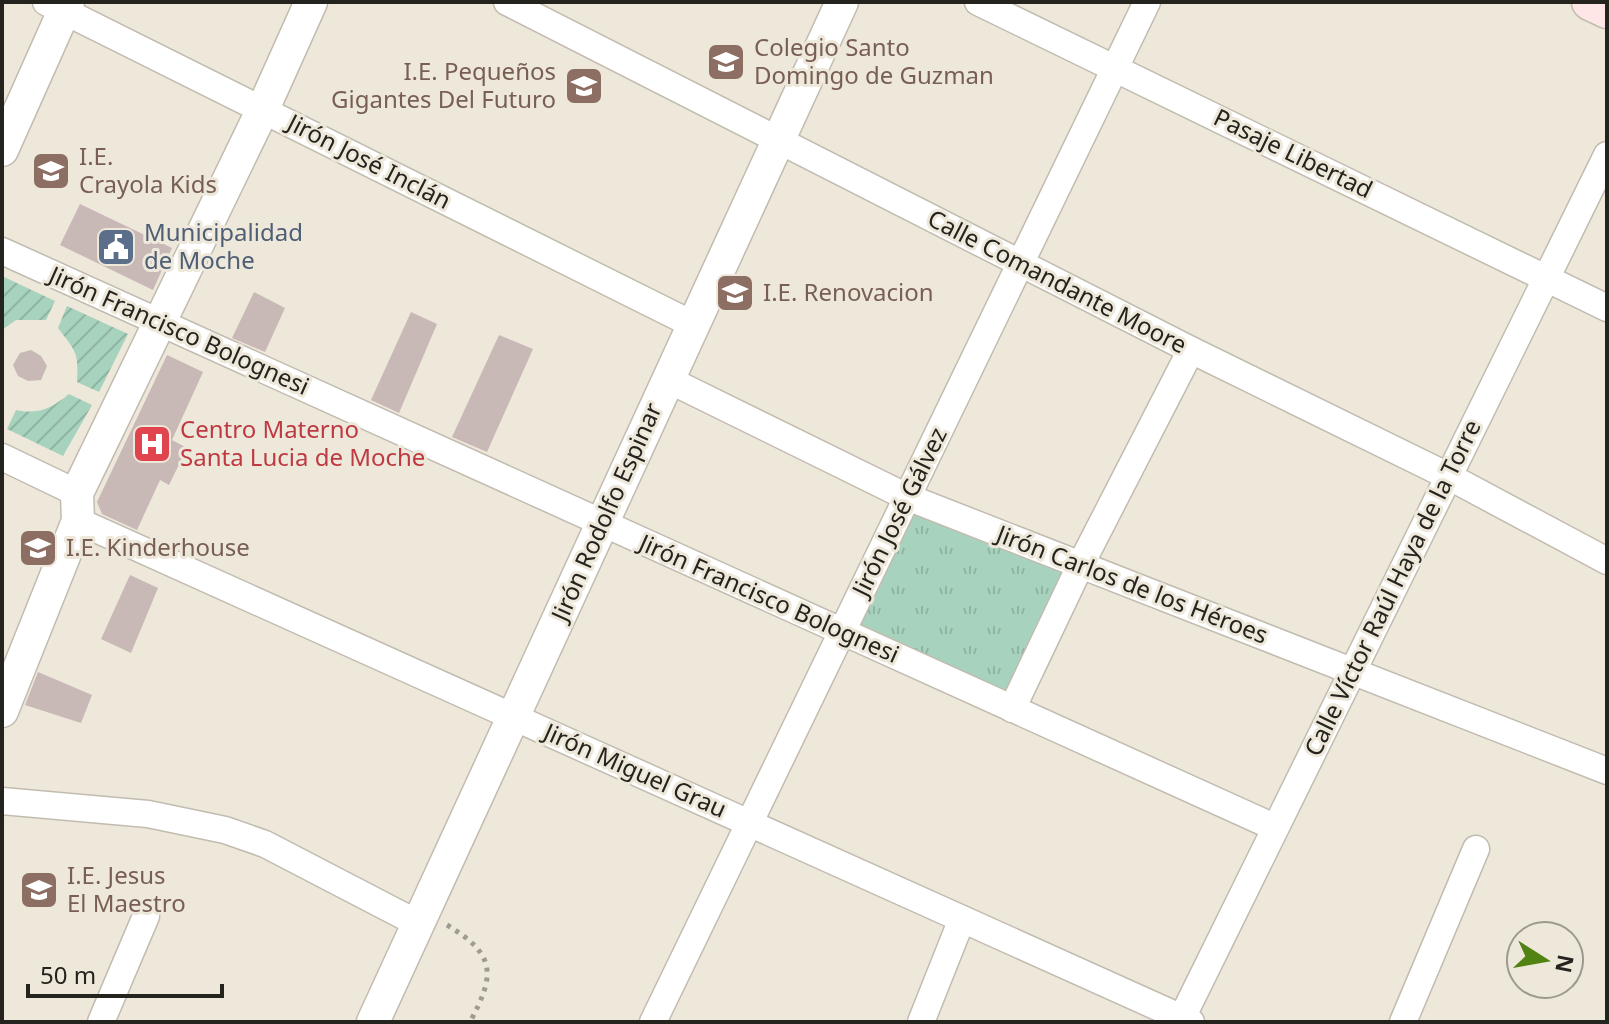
<svg xmlns="http://www.w3.org/2000/svg" width="1609" height="1024" font-family="'Noto Sans',sans-serif">
	<style>
		.park { fill: url(#park-tufts) }
		.garden { fill: url(#garden-furrows) }
		.building { fill: #c8b8b6 }
		.lines { fill: none; stroke-linecap: round; stroke-linejoin: round }
		.minor-casing { stroke: #c2bcb0; stroke-width: 29 }
		.tertiary-casing { stroke: #c2bcb0; stroke-width: 35 }
		.secondary-casing { stroke: #c2bcb0; stroke-width: 39 }
		.path { stroke: #a09b91; stroke-width: 5; stroke-dasharray: 4 6; stroke-linecap: butt }
		.minor { stroke: #fff; stroke-width: 26 }
		.tertiary { stroke: #fff; stroke-width: 32 }
		.secondary { stroke: #fee6e7; stroke-width: 36 }
		.labels { text-anchor: middle; stroke-width: 6; stroke-linejoin: round; paint-order: stroke }
		.education-label { font-size: 24px; fill: #785e54; stroke: #eee8db; text-anchor: start }
		.street-label { font-size: 24px; fill: #25231e; stroke: #eee8db }
		.service-label { font-size: 24px; fill: #4e5e75; stroke: #eee8db; text-anchor: start }
		.health-label { font-size: 24px; fill: #be3a42; stroke: #eee8db; text-anchor: start }
	</style>
	<defs>
		<pattern id="park-tufts" width="24" height="20" patternUnits="userSpaceOnUse" patternTransform="scale(2)"><rect width="24" height="20" fill="#a7d2bd"/><path d="M3 7l-1-3M5 7V3M7 7l1-3M15 17l-1-3M17 17v-4M19 17l1-3" fill="none" stroke="#90b4a2"/></pattern>
		<pattern id="garden-furrows" width="10" height="10" patternUnits="userSpaceOnUse" patternTransform="scale(2)"><rect width="10" height="10" fill="#a7d2bd"/><path d="M-1 1l2-2M0 10L10 0M9 11l2-2" fill="none" stroke="#90b4a2"/></pattern>
	</defs>
	<rect width="100%" height="100%" fill="#eee8db"/>
	<polygon class="park" points="913,504 1073,568 1009,702 851,630"/>
	<g class="garden">
		<polygon points="2,276 55,301 46,320 16,320 2,330"/>
		<path d="M67,306l61,28 -29,58 -22,-10c2,-31 -2,-31 -19,-54z"/>
		<path d="M69,394l23,11 -29,51 -56,-27 9,-19c22,5 36,-2 53,-16z"/>
	</g>
	<g class="building">
		<polygon points="80,204 172,248 153,290 60,245"/>
		<polygon points="254,292 285,308 265,352 232,338"/>
		<polygon points="411,312 437,324 399,413 371,400"/>
		<polygon points="499,335 533,349 487,452 452,437"/>
		<polygon points="31,350 41,356 47,366 41,380 28,381 18,376 13,365 20,353"/>
		<polygon points="167,355 203,372 172,440 187,448 169,485 160,480 137,530 102,514 97,502"/>
		<polygon points="130,575 158,588 131,653 101,639"/>
		<polygon points="38,672 92,695 81,723 25,705"/>
	</g>
	<g class="lines">
		<g class="minor-casing">
			<g id="minor">
				<polyline points="46,2 692,324"/>
				<polyline points="507,2 1191,350 1448,476 1607,561"/>
				<polyline points="978,2 1607,308"/>
				<polyline points="2,251 1274,827"/>
				<polyline points="667,379 907,497 1607,771"/>
				<polyline points="2,457 77,493"/>
				<polyline points="78,521 1191,1022"/>
				<polyline points="1012,709 1081,564 1191,350"/>
				<polyline points="2,801 148,814 225,830 265,844 417,923"/>
				<polyline points="101,1022 146,916"/>
				<polyline points="653,1022 1147,2"/>
				<polyline points="921,1022 962,919"/>
				<polyline points="1180,1022 1607,155"/>
				<polyline points="1403,1022 1476,849"/>
			</g>
		</g>
		<g class="tertiary-casing">
			<g id="tertiary">
				<polyline points="2,150 68,2"/>
				<polyline points="2,711 78,521 77,493 263,109 311,2"/>
				<polyline points="373,1022 842,2"/>
			</g>
		</g>
		<g class="secondary-casing">
			<polyline id="secondary" points="1590,2 1607,10"/>
		</g>
		<path class="path" d="M447,925c50,30 48,50 23,97"/>
		<use href="#minor" class="minor"/>
		<use href="#tertiary" class="tertiary"/>
		<use href="#secondary" class="secondary"/>
	</g>
	<defs>
		<g id="school-square" transform="scale(2)"><rect x="-9" y="-9" width="18" height="18" rx="4" fill="#8d6e63" stroke="#eee8db"/><path d="M0-5L7-2L0 1L-7-2ZM-4 1L0 2.5L4 1V4Q0 6-4 4Z" fill="#fff"/></g>
		<g id="civic-square" transform="scale(2)"><rect x="-9" y="-9" width="18" height="18" rx="4" fill="#5c6f8a" stroke="#eee8db"/><path d="M-.6-6.5H3V-4.5H.6V-3L4-1V1h2V6H-6V1h2V-1L-.6-3ZM-1.2 2.5V6h2.4V2.5Z" fill="#fff"/></g>
		<g id="hospital-square" transform="scale(2)"><rect x="-9" y="-9" width="18" height="18" rx="4" fill="#e0444e" stroke="#eee8db"/><path d="M-5-5h3v3.5h4V-5h3V5h-3V1.5h-4V5h-3Z" fill="#fff"/></g>
	</defs>
	<g fill-rule="evenodd">
		<use href="#school-square" x="726" y="62"/>
		<use href="#school-square" x="584" y="86"/>
		<use href="#school-square" x="51" y="171"/>
		<use href="#civic-square" x="116" y="247"/>
		<use href="#school-square" x="735" y="293"/>
		<use href="#hospital-square" x="152" y="444"/>
		<use href="#school-square" x="38" y="548"/>
		<use href="#school-square" x="39" y="890"/>
	</g>
	<g class="labels">
		<g class="education-label">
			<text x="754" y="56">Colegio Santo<tspan x="754" dy="28">Domingo de Guzman</tspan></text>
			<text x="556" y="80" text-anchor="end">I.E. Pequeños<tspan x="556" dy="28">Gigantes Del Futuro</tspan></text>
			<text x="79" y="165">I.E.<tspan x="79" dy="28">Crayola Kids</tspan></text>
			<text x="763" y="301">I.E. Renovacion</text>
			<text x="66" y="556">I.E. Kinderhouse</text>
			<text x="67" y="884">I.E. Jesus<tspan x="67" dy="28">El Maestro</tspan></text>
		</g>
		<g class="street-label">
			<text transform="translate(1293 154) rotate(26)" y="8">Pasaje Libertad</text>
			<text transform="translate(369 162) rotate(27)" y="8">Jirón José Inclán</text>
			<text transform="translate(1057 282) rotate(27)" y="8">Calle Comandante Moore</text>
			<text transform="translate(179 331) rotate(24)" y="8">Jirón Francisco Bolognesi</text>
			<text transform="translate(607 512) rotate(-66)" y="8">Jirón Rodolfo Espinar</text>
			<text transform="translate(900 512) rotate(-64)" y="8">Jirón José Gálvez</text>
			<text transform="translate(1132 585) rotate(21)" y="8">Jirón Carlos de los Héroes</text>
			<text transform="translate(1393 588) rotate(-64)" y="8">Calle Víctor Raúl Haya de la Torre</text>
			<text transform="translate(769 599) rotate(24)" y="8">Jirón Francisco Bolognesi</text>
			<text transform="translate(635 771) rotate(24)" y="8">Jirón Miguel Grau</text>
		</g>
		<g class="service-label">
			<text x="144" y="241">Municipalidad<tspan x="144" dy="28">de Moche</tspan></text>
		</g>
		<g class="health-label">
			<text x="180" y="438">Centro Materno<tspan x="180" dy="28">Santa Lucia de Moche</tspan></text>
		</g>
	</g>
	<rect width="1609" height="1024" fill="none" stroke="#25231e" stroke-width="8"/>
	<g transform="translate(1545 960) rotate(101)"><circle r="38" fill="#eee8db" stroke="#9e998f" stroke-width="2"/>
	<path d="M0-6L14 30L0 20L-14 30Z" fill="#528212"/>
	<text y="-12" font-size="22" font-weight="bold" text-anchor="middle" fill="#25231e">N</text>
	</g>
	<path d="M28 984v12h194v-12" fill="none" stroke="#25231e" stroke-width="4"/>
	<text x="40" y="984" font-size="24" fill="#25231e" stroke="#eee8db" stroke-width="6" paint-order="stroke">50 m</text>
</svg>
